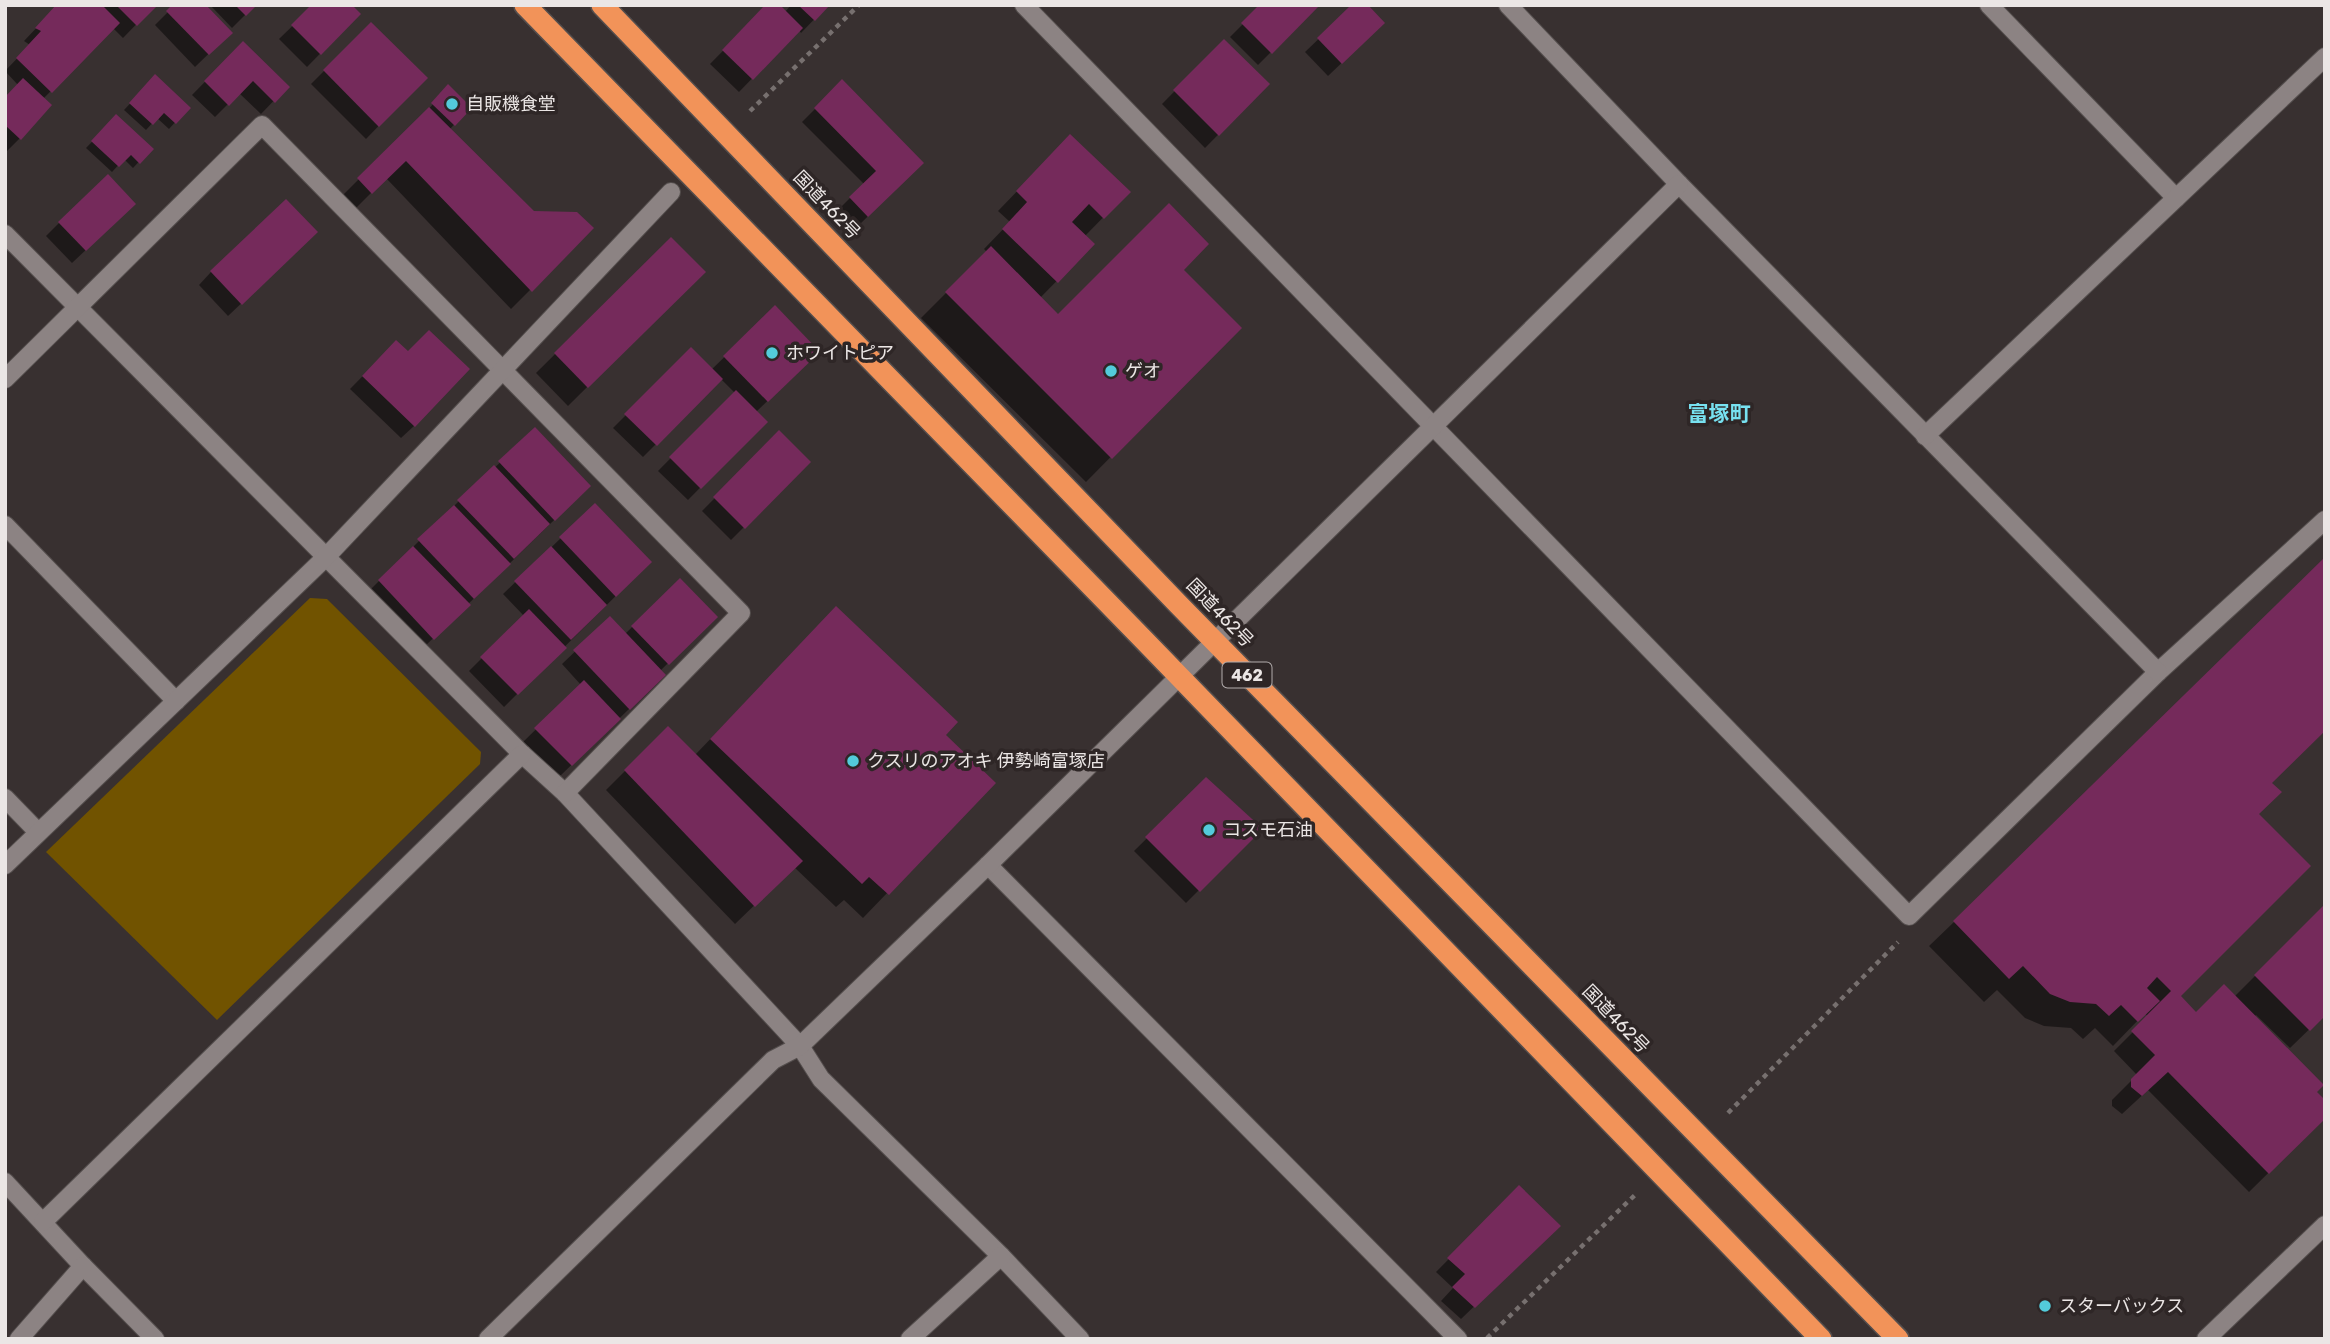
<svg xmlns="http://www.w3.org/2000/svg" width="2330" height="1344" font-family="Rubik,'Noto Sans JP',sans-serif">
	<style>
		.green { fill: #715300 }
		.shadow { fill: #0007 }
		.building { fill: #752a5b }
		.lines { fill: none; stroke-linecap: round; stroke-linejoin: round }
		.minor-casing { stroke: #544e4d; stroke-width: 20 }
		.highway-casing { stroke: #544e4d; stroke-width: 24 }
		.path { stroke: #77706f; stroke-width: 4.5; stroke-dasharray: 5 5; stroke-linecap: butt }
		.minor { stroke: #8c8383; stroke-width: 18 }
		.highway { stroke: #f29359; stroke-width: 21 }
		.poi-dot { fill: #53cbdb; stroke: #2e2626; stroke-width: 2.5 }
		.labels { text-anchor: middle; stroke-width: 7; stroke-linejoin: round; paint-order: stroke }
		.shield { fill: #2e2626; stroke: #b2acac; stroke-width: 2 }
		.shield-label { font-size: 16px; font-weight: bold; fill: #ebe6e5 }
		.poi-label { font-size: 18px; fill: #ebe6e5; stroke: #2e2626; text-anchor: start }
		.street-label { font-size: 18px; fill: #ebe6e5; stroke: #2e2626 }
		.quarter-label { font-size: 21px; font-weight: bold; fill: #77e1f0; stroke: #2e2626 }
	</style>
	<rect width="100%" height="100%" fill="#383030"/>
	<polygon class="green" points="310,598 327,599 481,752 480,764 217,1020 46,852"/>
	<g class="shadow">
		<polygon points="58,5 155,5 123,38 113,28 43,99 20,138 7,151 5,149 5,98 18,85 5,71 30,45 24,41"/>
		<polygon points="175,5 230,33 195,67 155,25"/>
		<polygon points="210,5 255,5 232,28"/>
		<polygon points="314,5 359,14 307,67 279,39"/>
		<polygon points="768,5 785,12 791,5 828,5 801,33 799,30 739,92 710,64"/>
		<polygon points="1262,5 1318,5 1258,65 1230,37"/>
		<polygon points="1354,5 1370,36 1328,76 1305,52"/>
		<polygon points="371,24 425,78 366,139 311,84"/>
		<polygon points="1224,41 1268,84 1205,148 1162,104"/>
		<polygon points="243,43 287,87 261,114 239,93 215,117 192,95"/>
		<polygon points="155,77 188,108 169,129 157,118 146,130 124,110"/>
		<polygon points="842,82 922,163 855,229 837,211 864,184 802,122"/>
		<polygon points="448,87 470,108 449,130 533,213 592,228 511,309 386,178 352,212 339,199 427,111"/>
		<polygon points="116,117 151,149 133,168 124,159 112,172 86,148"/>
		<polygon points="1051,156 1128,192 1085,236 1093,244 1040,298 1058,316 1182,270 1239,327 1086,482 921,318 987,252 984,249 1010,222 998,211"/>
		<polygon points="121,217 72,263 46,236 59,223"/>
		<polygon points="671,239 703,272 568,406 536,373"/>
		<polygon points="303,245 228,316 199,285 211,272"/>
		<polygon points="775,308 818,352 756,412 765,422 688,500 658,471 735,393 721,379 643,457 613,428 691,350 711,370"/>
		<polygon points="396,342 414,426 401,438 350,389"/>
		<polygon points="535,430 589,486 420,651 366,594 459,501"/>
		<polygon points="779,433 809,462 731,540 702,511"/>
		<polygon points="595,505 650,562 504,707 469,671 524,616 503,594"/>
		<polygon points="680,580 715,617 660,671 664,675 558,778 523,742 581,685 562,664 610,618 625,634"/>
		<polygon points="812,633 943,735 993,783 863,918 844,900 836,907 794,867 735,924 606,790 668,728 695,755"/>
		<polygon points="1206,780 1260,829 1186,903 1134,851"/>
		<polygon points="2270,783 2179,996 2196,1014 2234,997 2325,906 2325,1014 2290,1048 2256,1015 2254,1017 2314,1092 2325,1117 2249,1192 2148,1090 2122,1114 2112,1106 2112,1100 2137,1075 2114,1051 2148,1017 2145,1013 2113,1046 2095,1028 2083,1039 2071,1028 2044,1026 2025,1018 1997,990 1984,1002 1929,946 1954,922"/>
		<polygon points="1519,1188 1558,1226 1461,1319 1441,1301 1453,1288 1436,1272"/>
	</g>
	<g class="building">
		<polygon points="56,5 102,5 120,23 52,93 16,58 41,31 35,28"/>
		<polygon points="116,5 158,5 137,26"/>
		<polygon points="172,5 206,5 233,33 209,55 166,11"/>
		<polygon points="235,5 257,5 246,16"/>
		<polygon points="311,5 352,5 361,14 321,55 291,25"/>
		<polygon points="765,5 780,5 803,28 753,80 722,50"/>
		<polygon points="798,5 830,5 815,21"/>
		<polygon points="1259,5 1320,5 1272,54 1241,23"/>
		<polygon points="1351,5 1368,5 1385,23 1342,64 1317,38"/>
		<polygon points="371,22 428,78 379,127 323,70"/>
		<polygon points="1224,39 1270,84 1219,136 1173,90"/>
		<polygon points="243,41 290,87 275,103 253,81 229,106 204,81"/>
		<polygon points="155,74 191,108 176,124 164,113 153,125 129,103"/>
		<polygon points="23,78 52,105 21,140 5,125 5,97"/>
		<polygon points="842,79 924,163 868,217 849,197 876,171 814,108"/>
		<polygon points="448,84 472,108 455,126 431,103"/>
		<polygon points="429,107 534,211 577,212 594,228 532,292 406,161 372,194 357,178"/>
		<polygon points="116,114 154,149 140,164 131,155 119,167 91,141"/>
		<polygon points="1070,134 1131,192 1104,219 1089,204 1072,222 1095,244 1058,283 1002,229 1027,202 1016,191"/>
		<polygon points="108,174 136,204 86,251 58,222"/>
		<polygon points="286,199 318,232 242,305 210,271"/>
		<polygon points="1169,203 1209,244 1184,270 1242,328 1112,459 945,292 991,246 1058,314"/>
		<polygon points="671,237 706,272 588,388 554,353"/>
		<polygon points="775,305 820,352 768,402 723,356"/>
		<polygon points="429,330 470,369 415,427 362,376 396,340 408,351"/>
		<polygon points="691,347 723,379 657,446 624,414"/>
		<polygon points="736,390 768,422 701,489 669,457"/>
		<polygon points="535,427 591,486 555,521 498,461"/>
		<polygon points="779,430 811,462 745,529 713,497"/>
		<polygon points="494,465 550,524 514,559 457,500"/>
		<polygon points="595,503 652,562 616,597 559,537"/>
		<polygon points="454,505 511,564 474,599 417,539"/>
		<polygon points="413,546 471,605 434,640 378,580"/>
		<polygon points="551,546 607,605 571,640 514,581"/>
		<polygon points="2325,557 2325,731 2272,783 2282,792 2259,814 2311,866 2181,996 2196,1012 2224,984 2324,1085 2317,1092 2325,1100 2325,1119 2269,1174 2168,1072 2142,1096 2131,1087 2131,1079 2155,1055 2131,1031 2171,991 2157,977 2147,988 2160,1001 2138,1022 2121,1005 2109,1016 2096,1004 2070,1002 2050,994 2023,966 2009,979 1953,921"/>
		<polygon points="680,578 718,617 669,665 631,626"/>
		<polygon points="836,606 958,722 946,735 996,783 889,895 869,877 862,884 710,739"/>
		<polygon points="529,609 567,648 518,695 480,657"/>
		<polygon points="610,616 666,675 630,710 573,650"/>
		<polygon points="584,680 621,719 572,766 534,728"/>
		<polygon points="668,726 803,861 755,907 624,770"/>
		<polygon points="1206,777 1263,829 1200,892 1145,837"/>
		<polygon points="2325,904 2325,1016 2310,1031 2254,975"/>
		<polygon points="1519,1185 1561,1226 1475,1308 1452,1287 1465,1274 1447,1258"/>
	</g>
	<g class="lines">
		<g class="minor-casing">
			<g id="minor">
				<polyline points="1024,5 1909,916 2158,672 2325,520"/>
				<polyline points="1508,5 1679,184 2158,672"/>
				<polyline points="1989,5 2176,198"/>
				<polyline points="5,234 522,754 565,793 800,1046 821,1079 1001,1256 1080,1339"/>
				<polyline points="5,379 262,125 741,613 565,793"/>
				<polyline points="1925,436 2325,57"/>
				<polyline points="5,525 176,701"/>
				<polyline points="5,798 38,832"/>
				<polyline points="5,865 326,557 671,192"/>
				<polyline points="988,865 1458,1339"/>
				<polyline points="5,1182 83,1266 155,1339"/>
				<polyline points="43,1222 522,754"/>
				<polyline points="19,1339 83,1266"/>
				<polyline points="488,1339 773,1060 800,1046 988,865 1679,184"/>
				<polyline points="910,1339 1001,1256"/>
				<polyline points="2206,1339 2325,1225"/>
			</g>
		</g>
		<g class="highway-casing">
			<g id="highway">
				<polyline points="525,5 1142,638 1821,1339"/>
				<polyline points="602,5 1178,604 1898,1339"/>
			</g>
		</g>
		<g class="path">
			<polyline points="750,111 859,5"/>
			<polyline points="1728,1113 1898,942"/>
			<polyline points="1487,1338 1637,1193"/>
		</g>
		<use href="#minor" class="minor"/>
		<use href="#highway" class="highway"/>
	</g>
	<g class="poi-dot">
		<circle cx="452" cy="104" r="7"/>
		<circle cx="772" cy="353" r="7"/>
		<circle cx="1111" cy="371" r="7"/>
		<circle cx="853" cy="761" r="7"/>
		<circle cx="1209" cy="830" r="7"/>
		<circle cx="2045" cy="1306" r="7"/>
	</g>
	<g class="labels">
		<rect class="shield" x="1222.5" y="662.5" width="49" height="25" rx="5"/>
		<g class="shield-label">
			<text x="1247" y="681">462</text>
		</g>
		<g class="poi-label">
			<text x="466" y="110">自販機食堂</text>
			<text x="786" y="359">ホワイトピア</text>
			<text x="1125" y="377">ゲオ</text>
			<text x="867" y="767">クスリのアオキ 伊勢崎富塚店</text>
			<text x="1223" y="836">コスモ石油</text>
			<text x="2059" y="1312">スターバックス</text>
		</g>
		<g class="street-label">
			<text transform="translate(827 205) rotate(46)" y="6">国道462号</text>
			<text transform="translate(1220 613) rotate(46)" y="6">国道462号</text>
			<text transform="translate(1616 1019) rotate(46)" y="6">国道462号</text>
		</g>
		<g class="quarter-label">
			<text x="1719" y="421">富塚町</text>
		</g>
	</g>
	<rect width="2330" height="1344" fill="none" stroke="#ebe6e5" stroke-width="14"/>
</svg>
